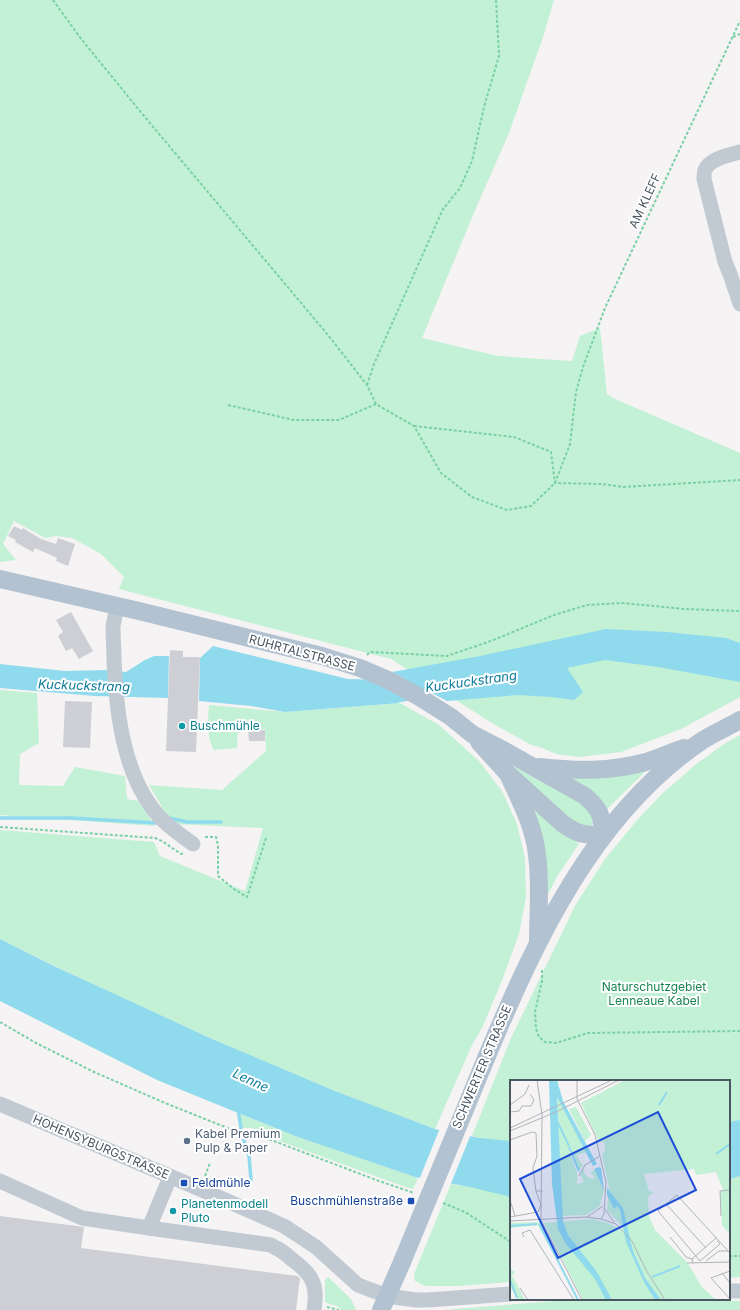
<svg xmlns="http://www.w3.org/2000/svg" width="740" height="1310" font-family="Inter,sans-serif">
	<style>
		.green { fill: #c3f1d5 }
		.water { fill: #90daee }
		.pier { fill: #f5f3f3 }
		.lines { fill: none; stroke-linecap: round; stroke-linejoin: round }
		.stream { stroke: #90daee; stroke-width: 3.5 }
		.river { stroke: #90daee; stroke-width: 22 }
		.building { fill: #cdcfd5 }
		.path { stroke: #7ad0a6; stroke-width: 2; stroke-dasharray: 3 2; stroke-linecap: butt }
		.minor { stroke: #c1cad2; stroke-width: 15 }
		.major { stroke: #b3c2d1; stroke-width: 18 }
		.major-bridge { stroke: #b3c2d1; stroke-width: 18 }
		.culture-dot { fill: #0f9aa8; stroke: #fff; stroke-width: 1.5 }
		.service-dot { fill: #5c6f8a; stroke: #fff; stroke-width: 1.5 }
		.transit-dot { fill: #1a4fb4; stroke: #fff; stroke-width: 1.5 }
		.labels { text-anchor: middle; stroke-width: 4; stroke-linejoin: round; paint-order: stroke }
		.street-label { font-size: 12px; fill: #4a5661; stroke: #fff }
		.culture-label { font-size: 12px; fill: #0d838f; stroke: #fff; text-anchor: start }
		.park-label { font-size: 12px; fill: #17864f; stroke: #fff }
		.service-label { font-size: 12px; fill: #4e5e75; stroke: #fff; text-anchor: start }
		.transit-label { font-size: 12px; fill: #164399; stroke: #fff; text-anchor: start }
		.water-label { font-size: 13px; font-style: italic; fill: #0c7c9b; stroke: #fff }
		.inset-river { fill: none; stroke: #90daee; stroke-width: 2 }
		.inset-road { fill: none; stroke: #b1b4b9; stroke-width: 1 }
		.view { fill: #1d4ed8; fill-opacity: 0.15; stroke: #1d4ed8; stroke-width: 2 }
		.inset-edge { fill: none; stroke: #4a5661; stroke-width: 2 }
	</style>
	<rect width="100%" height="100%" fill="#f5f3f3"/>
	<g class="green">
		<polygon points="0,0 554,0 543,37 509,133 476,208 422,338 498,356 572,361 580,336 600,328 607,394 613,398 740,453 740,697 681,729 621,752 578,757 556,754 540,747 531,745 492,723 391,659 119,589 124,577 101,554 72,538 56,536 45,538 14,521 3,544 16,560 0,562"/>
		<polygon points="0,690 37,693 39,743 20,754 19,785 63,786 75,767 125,776 127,799 138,801 155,826 0,815"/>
		<path d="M400,703l39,22 40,36 23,30 15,33 8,34 1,39 -7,37 -16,44 -20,48 -11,19 -37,84c-34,-13 -68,-25 -102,-39 -113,-46 -224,-97 -333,-151v-109l154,12 6,14 85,35 18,-63 -91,-4 -23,-39 73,5 44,-39 -1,-22 -27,2 -1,17 -23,2c-8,-14 -6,-29 -5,-45l76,7z"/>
		<polygon points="740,735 740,1277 729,1278 729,1081 511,1081 511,1282 458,1286 425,1286 415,1281 414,1274 451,1184 461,1186 481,1138 472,1136 511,1038 576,904 605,859 638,819 662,794 695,765 724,744"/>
		<polygon points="515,767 589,808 593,824 589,828 579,828 514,769"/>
		<polygon points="647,770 606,810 565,777"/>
		<polygon points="528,801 579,844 558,875 547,896"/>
		<polygon points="240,1114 295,1136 418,1178 413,1189 394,1183 274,1139 252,1128 242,1128"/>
		<path d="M328,1277l23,22 5,11h-15c-2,-6 -11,-4 -16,-8v-22z"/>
		<polygon points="554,1301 740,1301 740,1310 443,1310"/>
	</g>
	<g class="water">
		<polygon points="606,629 667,632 726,638 740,643 740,682 658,667 605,660 567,668 583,692 574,700 551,697 518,695 447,701 392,672 480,656"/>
		<polygon points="213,646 348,679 372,689 400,703 285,712 251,706 199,701 200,658"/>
		<polygon points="154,656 169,656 168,698 95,696 0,688 0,664 65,671 107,670 126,672 145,660"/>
		<polygon points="0,939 54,966 210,1038 335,1091 435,1129 480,1138 511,1141 511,1197 470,1187 415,1177 295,1136 157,1080 0,1001"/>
		<polygon points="740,1120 740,1176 729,1179 729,1122"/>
	</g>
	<polygon class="pier" points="440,1128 471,1134 450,1186 419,1180"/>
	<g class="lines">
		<g class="stream">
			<polyline points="0,818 71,818 157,823"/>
			<polyline points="169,818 187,822 221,822"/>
			<polyline points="238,1109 242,1135 249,1156 251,1180"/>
		</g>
		<polyline class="river" points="347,690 401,691 418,688"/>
	</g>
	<g class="building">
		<polygon points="14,526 22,530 23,528 41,539 56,544 58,538 75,544 68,566 56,561 57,558 35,548 33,552 15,542 16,540 8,536"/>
		<polygon points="71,612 93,651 79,659 72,648 66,651 58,636 63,632 56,620"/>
		<polygon points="170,650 183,651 183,657 200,657 196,752 166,751"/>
		<polygon points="65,701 92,702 90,748 63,747"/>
		<polygon points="265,730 265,741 249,741 248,731"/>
		<polygon points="0,1216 84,1227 81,1248 297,1276 300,1278 296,1310 0,1310"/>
	</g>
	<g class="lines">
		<g class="path">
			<polyline points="53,0 82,40 144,116 328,335 367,385 376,404 414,426 441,473 472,497 507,510 531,506 555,483 570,444 576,392 583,367 605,308 740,21"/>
			<polyline points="733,37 740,34"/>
			<polyline points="367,385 374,364 443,209 460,188 472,161 484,107 499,56 496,0"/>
			<polyline points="228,405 294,420 339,420 376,404"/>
			<polyline points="414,426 514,437 551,452 555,483 602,484 623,487 740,480"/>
			<polyline points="367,655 370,652 447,656 491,641 554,615 587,605 622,603 685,609 740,611"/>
			<polyline points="0,827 155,838 162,841 181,854 184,853"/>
			<polyline points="205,837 216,837 218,845 218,876 234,889 247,897 266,838"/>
			<polyline points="542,970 542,981 535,1012 536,1029 539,1037 545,1042 556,1043 588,1033 740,1031"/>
			<polyline points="0,1022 38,1044 94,1072 165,1103 235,1131 252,1132 271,1140 379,1181 414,1193"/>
			<polyline points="205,1176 210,1163"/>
			<polyline points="443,1203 465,1212 511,1242"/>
			<polyline points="729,1256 740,1256"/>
			<polyline points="327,1307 339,1310"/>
		</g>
		<g class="minor">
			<path d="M740,152c-10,3 -30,6 -35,18 -1,2 -1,6 -1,9l21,83 5,12 10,30"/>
			<path d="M118,606c-2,6 -4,14 -5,20 0,11 1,23 1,34 2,48 8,107 38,148 11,15 26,25 41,36"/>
			<polyline points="0,1104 200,1189 284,1226 316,1247 358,1285 387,1296 416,1300 428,1300 511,1294"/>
			<path d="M170,1177l-21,51 122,17 5,3c7,3 12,8 18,13 19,14 24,25 20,49"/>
			<polyline points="0,1181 82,1218 149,1228"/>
			<polyline points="729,1291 740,1291"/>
		</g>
		<g class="major">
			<path d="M0,579l139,32 183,45 38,12 28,12 28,15 35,22 21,17 33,17 80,45c16,14 16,19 19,39"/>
			<path d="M479,742l29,32 54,49c16,12 22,12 42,12"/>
			<path d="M539,767c37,4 71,5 107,-5 13,-4 25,-10 38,-14"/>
			<path d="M508,774c12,26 26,52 29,81 4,28 1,58 1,87"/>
			<path d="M487,1056c49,-117 107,-243 216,-316 11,-7 25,-13 37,-20"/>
			<polyline points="381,1310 402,1262"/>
		</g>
		<polyline class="major-bridge" points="402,1262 487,1056"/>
	</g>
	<g class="culture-dot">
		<circle cx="182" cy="726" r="4"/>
		<circle cx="173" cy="1211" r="4"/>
	</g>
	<circle class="service-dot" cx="187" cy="1141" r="4"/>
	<g class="transit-dot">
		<rect x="180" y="1179" width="8" height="8" rx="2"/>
		<rect x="407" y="1197" width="8" height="8" rx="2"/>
	</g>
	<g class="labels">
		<g class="street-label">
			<text transform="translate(645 201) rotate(-65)" y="4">AM KLEFF</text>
			<text transform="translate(302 653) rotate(15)" y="4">RUHRTALSTRASSE</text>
			<text transform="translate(482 1067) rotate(-67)" y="4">SCHWERTER STRASSE</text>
			<text transform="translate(101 1147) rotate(23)" y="4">HOHENSYBURGSTRASSE</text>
		</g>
		<g class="culture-label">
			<text x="190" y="730">Buschmühle</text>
			<text x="181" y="1208">Planetenmodell<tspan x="181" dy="14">Pluto</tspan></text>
		</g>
		<g class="park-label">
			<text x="654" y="991">Naturschutzgebiet<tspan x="654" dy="14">Lenneaue Kabel</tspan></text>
		</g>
		<g class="service-label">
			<text x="195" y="1138">Kabel Premium<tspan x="195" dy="14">Pulp &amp; Paper</tspan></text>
		</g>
		<g class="transit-label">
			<text x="192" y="1187">Feldmühle</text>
			<text x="403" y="1205" text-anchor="end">Buschmühlenstraße</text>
		</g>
		<g class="water-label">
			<text transform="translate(471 681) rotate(-8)" y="5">Kuckuckstrang</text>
			<text transform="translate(84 685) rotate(2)" y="5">Kuckuckstrang</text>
			<text transform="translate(251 1080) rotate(25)" y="5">Lenne</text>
		</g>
	</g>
	<g transform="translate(510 1080)">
		<rect width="220" height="220" fill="#f5f3f3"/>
		<path d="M115,0h105v165l-1,-12 -7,-8 -2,-34 3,-1 -7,-18 -20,3 -2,-6 -50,5 5,17 5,1 -6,5 1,19 6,14 32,32 15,25 14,13h-133l-39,-77 48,-4 16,4 13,7 2,-3 -16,-17 2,-23 -7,-32 3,-4 -1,-10 -4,1 -2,-2 -17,-37zM47,17l30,55 -11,3 7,10 -4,6 -8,-22 -3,-1 9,24v12l7,-2 -4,-9 3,-5 3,8 6,3 3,-2 -5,-4 4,-3 10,20 -4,16 -14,9 -25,1zM66,27l15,28 -6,6 -16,-32zM30,142l20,38 -2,2 -20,-37 -28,3v-5zM0,189l5,3 -3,3 13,25h-7l-8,-13z" fill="#c3f1d5"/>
		<path d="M39,0h8l6,21 34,63 -4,2 -36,-69 6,124 5,14 29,37 15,28h-6l-11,-21 -29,-35 -8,-15 -6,-45zM89,87l2,1 3,22 -10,-21zM97,108l16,20 10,43 12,27 16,22h-6l-11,-18 -18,-40 -6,-32 -3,-4 -3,3 -7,-14z" fill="#90daee"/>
		<path class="inset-river" d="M149,25l8,-13M48,43l11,23M59,67l10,24M206,74l14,-10M29,144l39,76M0,146l27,-2M142,197l28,-11M0,200l7,18"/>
		<path class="inset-road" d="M27,0l5,35 -1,105 41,80M67,0v19l18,36 11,47 -2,32 -3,5M0,25l15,-11 4,-9M0,32l9,-1 3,-5h9l3,-6 -4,-6M0,48l102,-48M0,51l46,-19 63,-32M0,60l22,-8 4,1 1,23 -4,12 3,23M69,96l6,-11 15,-9M0,120l5,16M156,124l40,44M95,129l9,13M211,136l-1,-25 10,-1M0,137l28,-5 3,-7 -5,-14h7M77,137l16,-11M0,141l76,-4 15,2 15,5 16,17 14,29 19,30M14,157l-2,-4 8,-3 44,70M160,157l16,20 6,2M207,161l3,3 -20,17 -42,-50 19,-16 53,58M196,181l13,-10h9M177,183l43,-1M183,183l-1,-4 24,-21M220,191l-19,7 19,21M212,193l8,10M10,208l8,12"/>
		<path class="view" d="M148,32l38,78 -138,68 -38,-79z"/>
		<rect width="220" height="220" class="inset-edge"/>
	</g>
</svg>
